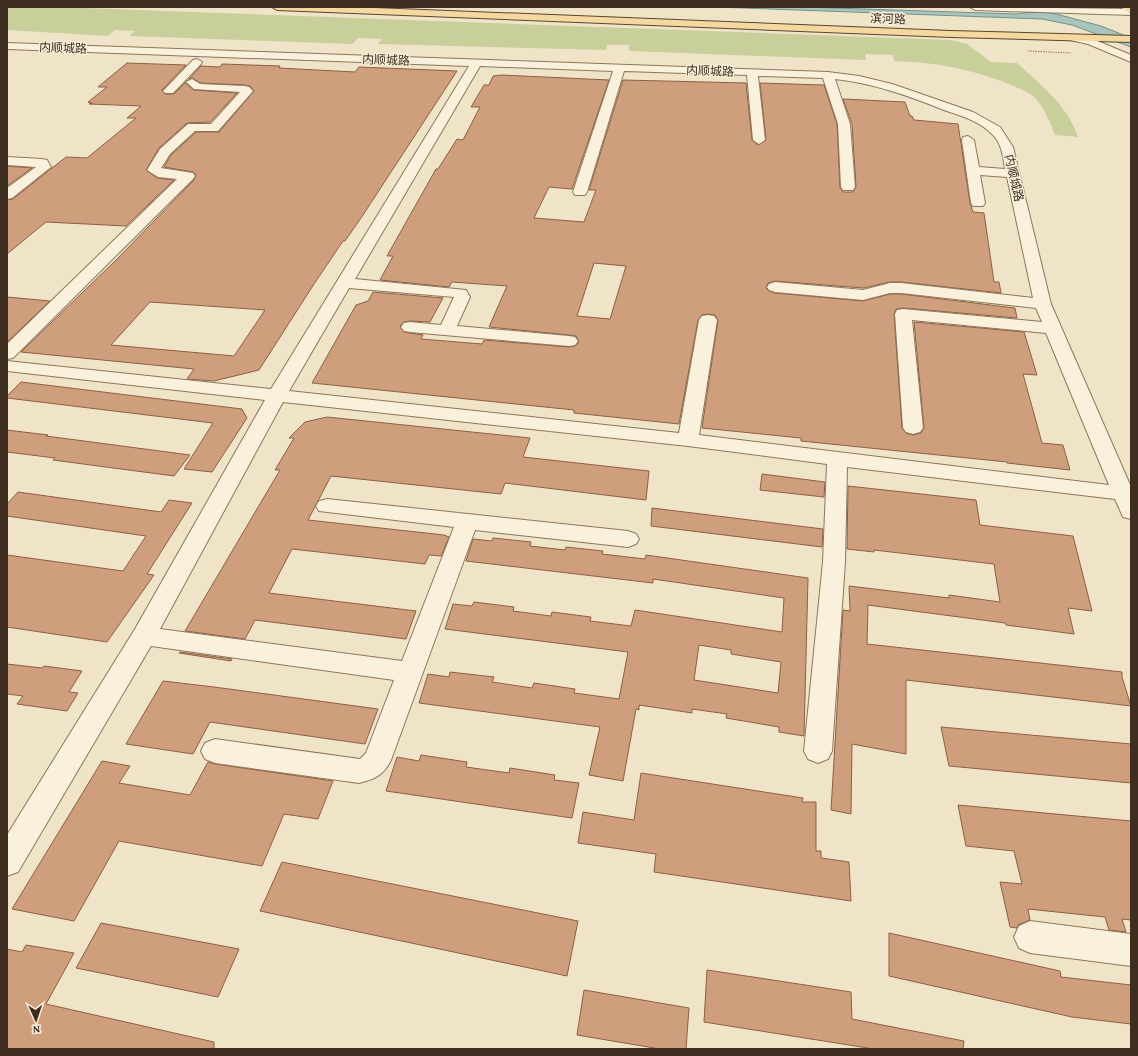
<svg xmlns="http://www.w3.org/2000/svg" width="1138" height="1056" font-family="'Crimson Pro','Noto Sans SC',serif">
	<style>
		.green { fill: #c9cf9b }
		.water { fill: #a9c4bc; stroke: #6f938a }
		.building { fill: #cf9f7d; stroke: #8d5f41; fill-rule: evenodd }
		.lines { fill: none; stroke-linecap: round; stroke-linejoin: round }
		.minor-casing { stroke: #8d765c; stroke-width: 2 }
		.major-casing { stroke: #5b4430; stroke-width: 2 }
		.path { stroke: #8d765c; stroke-width: 1; stroke-dasharray: 1.5 1; stroke-linecap: butt }
		.minor { fill: #faf1dc; fill-rule: evenodd }
		.major { fill: #f3d9a0; fill-rule: evenodd }
		.labels { text-anchor: middle; stroke-width: 3; stroke-linejoin: round; paint-order: stroke }
		.far-street-label { font-size: 12px; fill: #3d2e20; stroke: #f7eed8 }
	</style>
	<rect width="100%" height="100%" fill="#f0e4c8"/>
	<path class="green" d="M7,7h50l894,33 16,4 24,18 26,1c23,21 51,43 61,74l-23,-2c-3,-10 -14,-33 -22,-39 -7,-5 -15,-8 -22,-11 -38,-16 -76,-23 -117,-24l-1,-6 -28,-1 1,6 -237,-9v-6h-22l-1,5 -228,-6 4,-5 -24,-1 -5,6 -224,-8 6,-5 -20,-1 -7,6 -101,-6z"/>
	<polygon class="water" points="716,7 802,7 1017,14 1041,11 1060,15 1101,26 1131,38 1131,47 1072,25 1042,19"/>
	<g class="building">
		<polygon points="127,63 186,65 162,90 165,94 174,94 185,83 194,90 237,93 210,122 187,123 159,148 146,170 157,178 174,180 126,226 46,222 7,254 7,200 13,199 66,157 87,158 136,118 127,118 141,106 89,104 92,103 88,102 107,87 98,87"/>
		<path d="M222,64l58,2 -1,2 76,4 4,-5 98,4 -96,147 -16,23h-2l-29,43 -55,86 -45,11 -27,-2 7,-10 -173,-17 95,-92 78,-80 2,-5 -3,-3 -29,-5 7,-12 25,-23h23l35,-41 -4,-5 -5,-1 -45,-2 -7,-5 -4,1 12,-13 19,1zM150,302l115,8 -31,46 -123,-11z"/>
		<path d="M501,75l108,5 -37,109 -23,-2 -15,31 50,4 12,-32h-7l34,-110 123,3 6,57 6,5 8,-5 -6,-57 64,2 13,39 3,63 3,5h10l3,-5 -4,-63 -9,-25 62,3 5,14h2l2,4 44,4 12,79 3,9 11,1 10,69h5l2,11 -100,-11h-11l-27,6 -88,-7 -7,2 -2,5 3,3 6,2 88,8 27,-7h11l114,14 2,10 -114,-10 -7,1 -2,5 8,114 4,5 7,2 8,-2 3,-5 -10,-106 110,10 13,43 -14,-1 19,69 21,2 7,25 -63,-7v-1l-206,-21v-3l-99,-10 16,-108 -3,-5 -7,-1 -6,1 -4,5 -19,104 -105,-11v-3l-262,-27 44,-78 12,-4 5,-9 70,6 -13,24 -20,-1 -6,1 -4,4 4,6 19,3 -2,4 61,5 2,-4 85,7 6,-1 4,-4 -3,-6 -7,-1 -80,-8 18,-41 -55,-4 -3,5 -69,-7 13,-24h-6l49,-87h2l19,-30 6,1 17,-33h-9l13,-22h5l4,-9zM594,263l32,3 -16,53 -33,-3z"/>
		<polygon points="7,166 32,168 7,186"/>
		<polygon points="7,297 50,301 7,342"/>
		<polygon points="21,382 242,409 247,418 212,472 184,469 213,423 7,398 7,396"/>
		<polygon points="327,417 530,438 523,457 649,471 646,500 505,483 501,494 331,476 308,520 444,535 449,537 441,556 429,555 425,564 292,549 269,593 416,611 406,639 255,620 245,639 185,631 280,470 275,470 294,438 289,438 305,422"/>
		<polygon points="7,430 48,435 46,436 190,455 174,476 53,460 55,458 7,452"/>
		<polygon points="762,474 825,482 824,497 760,490"/>
		<polygon points="848,486 976,500 980,525 1073,536 1092,611 1068,608 1074,634 1006,625 1005,623 868,605 867,644 1122,672 1122,677 1131,706 906,680 906,754 852,744 851,814 831,810 843,610 850,611 849,586 949,598 949,595 1000,602 994,564 874,550 874,552 847,549"/>
		<polygon points="18,492 161,512 169,500 192,503 147,574 154,575 107,642 7,627 7,555 123,571 146,536 7,516 7,504"/>
		<polygon points="652,508 823,529 822,547 651,526"/>
		<path d="M493,538l38,4 -1,4 35,4 1,-3 37,4 -1,3 43,5 1,-4 162,23 -4,158 -25,-4v-5l-53,-9 1,-4 -35,-5v4l-53,-8v5l-3,-1 -13,72 -34,-6 11,-48 -181,-24 9,-29 21,3 1,-5 44,5 -2,5 40,6 2,-5 41,6 -1,4 45,6 9,-47 -183,-23 8,-25 19,2 2,-4 40,5 -1,4 38,5 1,-4 39,5 -1,4 41,5 4,-16 147,22 2,-34 -131,-19v4l-187,-22 7,-22 19,2zM699,645l32,5v4l50,8 -3,31 -84,-13z"/>
		<polygon points="180,652 232,659 231,661 179,653"/>
		<polygon points="7,664 42,668 44,666 82,671 69,692 78,693 67,711 17,704 23,696 7,694"/>
		<polygon points="163,681 214,687 378,709 365,744 210,722 193,754 126,744"/>
		<polygon points="941,727 1131,744 1131,783 949,766"/>
		<polygon points="421,755 467,762 466,767 509,773 510,768 555,775 554,780 579,783 572,818 386,791 397,757 419,761"/>
		<polygon points="102,761 130,766 119,783 190,795 208,762 215,764 333,781 318,819 284,814 262,866 119,841 74,921 12,909"/>
		<polygon points="641,773 803,798 802,802 816,802 816,851 821,851 821,858 849,862 851,901 654,872 656,854 578,843 583,812 634,820"/>
		<polygon points="958,805 1131,821 1131,920 1122,919 1126,932 1109,930 1105,917 1028,909 1030,920 1018,925 1017,928 1010,927 1000,882 1022,884 1014,851 966,846"/>
		<polygon points="282,862 578,921 567,976 260,911"/>
		<polygon points="101,923 239,949 218,997 76,968"/>
		<polygon points="889,933 1060,971 1061,977 1131,985 1131,1024 1072,1017 889,976"/>
		<polygon points="26,945 74,953 46,1004 214,1042 214,1049 7,1049 7,949 22,952"/>
		<polygon points="707,970 851,992 852,1019 964,1041 963,1049 874,1049 704,1022"/>
		<polygon points="584,990 689,1008 686,1049 660,1049 577,1035"/>
	</g>
	<g class="lines">
		<g class="minor-casing">
			<g id="minor">
				<polygon points="970,7 1131,9 1131,15 975,10"/>
				<polygon points="1074,35 1095,40 1131,55 1131,62 1088,44 1070,40 1069,38"/>
				<path d="M7,43l821,29 31,4 33,8 81,28 27,15 13,20 38,157 80,183v32l-8,-2 -8,-18 -268,-32 -2,95 -13,189 -4,8 -10,4 -10,-4 -4,-8 19,-189 4,-98 -139,-18 -405,-44 -123,227 242,32 52,-134 -135,-16 -3,-5 3,-5 8,-2 301,32 8,3 3,5 -3,5 -8,3 -153,-17 -84,230c-7,15 -16,19 -32,23l-144,-20 -10,-4 -4,-8 4,-8 10,-4 145,20 6,-6 28,-73 -243,-34 -133,226 -11,4v-41l128,-206 130,-229 -258,-29v-10l264,28 198,-323 -462,-17zM480,66l133,5 -40,121 2,3h10l2,-3 37,-121 123,4 6,65 6,4 6,-4 -7,-64 65,2 15,46 3,63 2,3h10l2,-3 -5,-63 -15,-45c38,4 74,17 109,31 17,6 36,11 49,25 9,9 10,22 12,34l-26,-2 -5,-27 -6,-4 -5,1 -1,3 9,63 2,3h10l2,-3 -5,-28 27,2 26,121 -132,-15h-11l-27,7 -88,-8 -6,2 -2,3 2,3 6,2 88,8 27,-7h11l135,15 6,14 -139,-13 -6,1 -2,4 8,114 3,4 7,2 7,-2 3,-4 -11,-108 134,13 63,152 -410,-50 18,-115 -3,-4 -6,-1 -6,1 -3,4 -20,113 -390,-42 60,-103 105,9 -13,28 -31,-3 -6,1 -3,4 3,4 6,1 159,14 6,-1 3,-4 -3,-4 -6,-1 -112,-10 13,-29 -4,-7 -111,-11z"/>
				<polygon points="197,59 202,62 201,64 173,93 165,93 163,91 165,89 193,60"/>
				<polygon points="192,79 200,84 245,86 249,87 253,91 218,131 195,131 170,154 161,168 193,173 195,176 193,179 13,358 7,359 7,344 177,179 158,177 147,170 160,149 188,124 211,124 240,92 194,89 186,82"/>
				<polygon points="7,157 42,159 47,160 51,167 12,198 7,199 7,188 36,167 7,165"/>
				<polygon points="1030,921 1131,934 1131,966 1030,953 1019,948 1014,937 1019,926"/>
			</g>
		</g>
		<g class="major-casing">
			<g id="major">
				<polygon points="272,7 350,7 951,31 1131,36 1131,42 951,37 277,10"/>
				<polygon points="1120,7 1131,7 1131,14"/>
			</g>
		</g>
		<polyline class="path" points="1028,51 1071,53"/>
		<use href="#minor" class="minor"/>
		<use href="#major" class="major"/>
	</g>
	<g class="labels">
		<g class="far-street-label">
			<text transform="translate(888 19) rotate(2)" y="4">滨河路</text>
			<text transform="translate(63 48) rotate(2)" y="4">内顺城路</text>
			<text transform="translate(386 60) rotate(2)" y="4">内顺城路</text>
			<text transform="translate(710 71) rotate(2)" y="4">内顺城路</text>
			<text transform="translate(1014 178) rotate(77)" y="4">内顺城路</text>
		</g>
	</g>
	<rect width="1138" height="1056" fill="none" stroke="#3d2e20" stroke-width="16"/>
	<g transform="translate(36 1020) rotate(177)" stroke="#f7eed8" stroke-width="3" paint-order="stroke">
	<path d="M0-3L7 15L0 10L-7 15Z" fill="#3d2e20"/>
	<text y="-6" font-size="11" font-weight="bold" text-anchor="middle" fill="#3d2e20">N</text>
	</g>
</svg>
